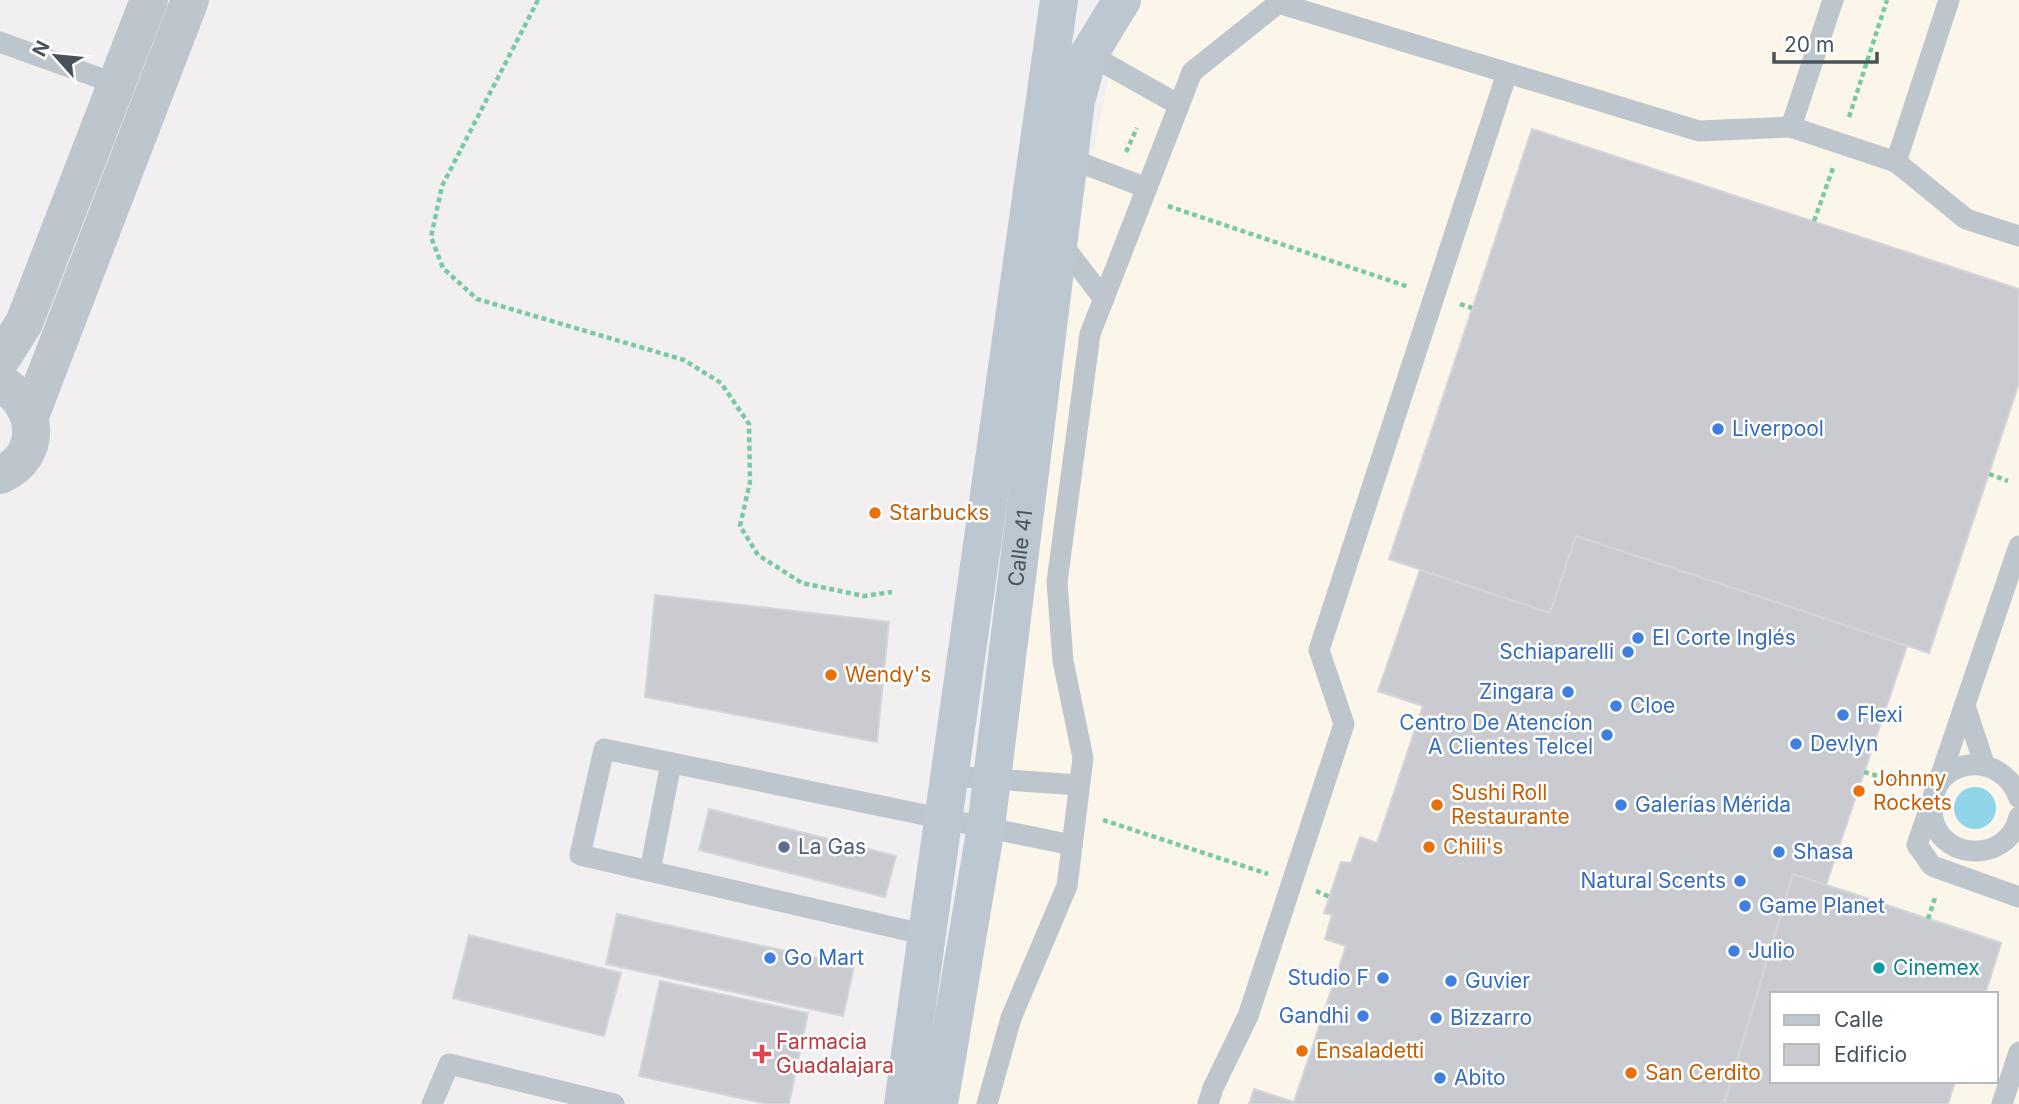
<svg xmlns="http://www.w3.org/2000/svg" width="2019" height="1104" font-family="Inter,sans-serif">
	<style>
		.commercial { fill: #fbf6e9; fill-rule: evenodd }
		.water { fill: #8fd4e7 }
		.building { fill: #c9cbd1; stroke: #d3d5da; stroke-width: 2 }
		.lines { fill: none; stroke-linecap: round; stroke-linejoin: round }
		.path { stroke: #79c9a2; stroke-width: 4.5; stroke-dasharray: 5 3.5; stroke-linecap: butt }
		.lane { stroke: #bec6cd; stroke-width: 21 }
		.street { stroke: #bec6cd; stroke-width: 38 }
		.secondary { stroke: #bdc7d2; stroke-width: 38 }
		.shop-dot { fill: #3f7fe0; stroke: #fff; stroke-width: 2.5 }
		.food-dot { fill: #e8710a; stroke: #fff; stroke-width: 2.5 }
		.service-dot { fill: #5c6f8a; stroke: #fff; stroke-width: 2.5 }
		.culture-dot { fill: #0f9aa8; stroke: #fff; stroke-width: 2.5 }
		.health-dot { fill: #e0444e; stroke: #fff; stroke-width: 2.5 }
		.labels { text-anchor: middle; stroke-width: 5; stroke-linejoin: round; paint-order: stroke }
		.shop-label { font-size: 21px; fill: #366cbe; stroke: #fff; text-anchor: start }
		.food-label { font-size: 21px; fill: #c56008; stroke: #fff; text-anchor: start }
		.street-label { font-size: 21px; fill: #48525b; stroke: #fff }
		.service-label { font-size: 21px; fill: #4e5e75; stroke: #fff; text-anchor: start }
		.culture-label { font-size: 21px; fill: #0d838f; stroke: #fff; text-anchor: start }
		.health-label { font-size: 21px; fill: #be3a42; stroke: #fff; text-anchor: start }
	</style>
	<rect width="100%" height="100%" fill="#f1efef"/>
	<path class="commercial" d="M1125,0h894v1104h-1061l108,-823zM1772,994h224v87h-224z"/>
	<circle class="water" cx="1975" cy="808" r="21"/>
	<g class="building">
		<polygon points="1532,129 2019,289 2019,383 1929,653 1576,536 1550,613 1389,559"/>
		<polygon points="1576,536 1907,646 1826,885 2001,943 1985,994 1772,994 1772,1081 1955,1081 1948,1104 1249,1104 1254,1089 1294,1102 1346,946 1325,939 1332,915 1324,913 1341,862 1351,863 1360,837 1377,843 1423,706 1378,691 1420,570 1550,613"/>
		<polygon points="655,595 889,622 877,742 645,697"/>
		<polygon points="709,809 896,856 885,897 699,850"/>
		<polygon points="1793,874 2001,943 1985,994 1772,994 1772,1081 1955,1081 1948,1104 1724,1104"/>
		<polygon points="617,914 854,966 843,1016 606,964"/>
		<polygon points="469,935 621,973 604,1036 453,998"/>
		<polygon points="660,981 808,1013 789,1104 767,1104 639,1076"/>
	</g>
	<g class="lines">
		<g class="path">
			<polyline points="538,0 442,186 431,237 443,268 477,299 684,360 721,383 749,424 750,482 740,526 758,555 802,583 864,596 892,592"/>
			<polyline points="1849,117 1887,0"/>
			<polyline points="1126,152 1137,128"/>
			<polyline points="1168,206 1409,287"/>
			<polyline points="1814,221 1833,168"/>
			<polyline points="1460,304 1472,308"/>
			<polyline points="1989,474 2008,481"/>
			<polyline points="1864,772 1895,781"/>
			<polyline points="1103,820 1268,874"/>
			<polyline points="1316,891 1330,897"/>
			<polyline points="1928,919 1936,895"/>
		</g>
		<g class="lane">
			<polyline points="1278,3 1699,131 1791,127 1896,162 1966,219 2019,236"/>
			<polyline points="0,42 116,84"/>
			<polyline points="1083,51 1179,105"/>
			<polyline points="1791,127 1833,0"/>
			<polyline points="1060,155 1147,188"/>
			<polyline points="1896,162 1949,0"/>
			<polyline points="1058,239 1104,299"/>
			<polyline points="2019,546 1917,845 1932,866 2019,897"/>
			<polyline points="1965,706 1985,766"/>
			<polyline points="949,776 1079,785"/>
			<path d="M2019,798c-19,-51 -88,-40 -87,11 0,51 75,58 87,8"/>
			<polyline points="650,871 671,763"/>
			<polyline points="927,935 580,855 604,749 1072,845"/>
			<polyline points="432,1104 449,1064 614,1104"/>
			<polyline points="987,1104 1011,1018 1067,886 1083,758 1063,661 1057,582 1090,334 1192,72 1282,0"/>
			<polyline points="1208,1104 1213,1088 1248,1016 1344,724 1319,650 1507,73"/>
			<polyline points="2002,1104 2019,1052"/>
		</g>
		<g class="street">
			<polyline points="0,361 24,323 149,0"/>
			<path d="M0,383c39,21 44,73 0,92"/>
			<polyline points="30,416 190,0"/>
		</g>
		<g class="secondary">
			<polyline points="903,1104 1059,0"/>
			<path id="s1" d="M939,1104l47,-277 90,-726 13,-47 33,-54"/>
		</g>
	</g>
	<g class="shop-dot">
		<circle cx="1718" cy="429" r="7"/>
		<circle cx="1638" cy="638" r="7"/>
		<circle cx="1628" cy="652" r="7"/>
		<circle cx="1568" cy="692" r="7"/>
		<circle cx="1616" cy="706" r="7"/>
		<circle cx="1843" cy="715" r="7"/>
		<circle cx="1607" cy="735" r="7"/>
		<circle cx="1796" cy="744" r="7"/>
		<circle cx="1621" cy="805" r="7"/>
		<circle cx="1779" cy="852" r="7"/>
		<circle cx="1740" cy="881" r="7"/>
		<circle cx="1745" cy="906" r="7"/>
		<circle cx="1734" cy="951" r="7"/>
		<circle cx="770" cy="958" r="7"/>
		<circle cx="1383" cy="978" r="7"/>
		<circle cx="1451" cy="981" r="7"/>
		<circle cx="1363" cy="1016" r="7"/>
		<circle cx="1436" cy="1018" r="7"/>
		<circle cx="1440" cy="1078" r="7"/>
	</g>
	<g class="food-dot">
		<circle cx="875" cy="513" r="7"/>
		<circle cx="831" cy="675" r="7"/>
		<circle cx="1859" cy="791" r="7"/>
		<circle cx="1437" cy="805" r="7"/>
		<circle cx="1429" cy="847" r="7"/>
		<circle cx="1302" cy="1051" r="7"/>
		<circle cx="1631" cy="1073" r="7"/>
	</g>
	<circle class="service-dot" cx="784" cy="847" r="7"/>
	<circle class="culture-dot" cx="1879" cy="968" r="7"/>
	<path class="health-dot" d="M758.5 1043.5h7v7h7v7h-7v7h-7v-7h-7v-7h7z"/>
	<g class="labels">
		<g class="shop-label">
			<text x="1732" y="436">Liverpool</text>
			<text x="1652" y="645">El Corte Inglés</text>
			<text x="1614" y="659" text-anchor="end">Schiaparelli</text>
			<text x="1554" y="699" text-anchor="end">Zingara</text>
			<text x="1630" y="713">Cloe</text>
			<text x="1857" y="722">Flexi</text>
			<text x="1593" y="730" text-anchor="end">Centro De Atencíon<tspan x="1593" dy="24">A Clientes Telcel</tspan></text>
			<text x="1810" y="751">Devlyn</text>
			<text x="1635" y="812">Galerías Mérida</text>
			<text x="1793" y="859">Shasa</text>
			<text x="1726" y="888" text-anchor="end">Natural Scents</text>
			<text x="1759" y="913">Game Planet</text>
			<text x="1748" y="958">Julio</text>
			<text x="784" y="965">Go Mart</text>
			<text x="1369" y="985" text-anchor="end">Studio F</text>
			<text x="1465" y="988">Guvier</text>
			<text x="1349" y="1023" text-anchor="end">Gandhi</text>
			<text x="1450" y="1025">Bizzarro</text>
			<text x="1454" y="1085">Abito</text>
		</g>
		<g class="food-label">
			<text x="889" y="520">Starbucks</text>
			<text x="845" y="682">Wendy's</text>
			<text x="1873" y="786">Johnny<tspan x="1873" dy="24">Rockets</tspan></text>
			<text x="1451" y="800">Sushi Roll<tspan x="1451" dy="24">Restaurante</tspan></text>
			<text x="1443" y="854">Chili's</text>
			<text x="1316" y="1058">Ensaladetti</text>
			<text x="1645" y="1080">San Cerdito</text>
		</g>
		<g class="street-label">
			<text dy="7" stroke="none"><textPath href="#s1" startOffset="562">Calle 41</textPath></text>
		</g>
		<g class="service-label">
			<text x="798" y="854">La Gas</text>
		</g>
		<g class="culture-label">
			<text x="1893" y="975">Cinemex</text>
		</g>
		<g class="health-label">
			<text x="776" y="1049">Farmacia<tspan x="776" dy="24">Guadalajara</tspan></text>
		</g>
	</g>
	<rect x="1770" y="992" width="228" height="91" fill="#ffffff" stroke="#b6babd" stroke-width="2"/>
	<rect x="1784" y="1015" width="35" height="10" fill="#bdc7d2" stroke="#b6babd" stroke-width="2"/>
	<text x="1834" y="1027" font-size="21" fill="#48525b">Calle</text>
	<rect x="1784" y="1044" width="35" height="21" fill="#c9cbd1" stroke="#b6babd" stroke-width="2"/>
	<text x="1834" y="1062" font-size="21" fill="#48525b">Edificio</text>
	<g transform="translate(56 56) rotate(297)" stroke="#ffffff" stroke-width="5" paint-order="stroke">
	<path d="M0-5L12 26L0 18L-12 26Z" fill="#48525b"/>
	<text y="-10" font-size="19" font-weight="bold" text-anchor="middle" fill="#48525b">N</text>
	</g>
	<path d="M1774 52v10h103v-10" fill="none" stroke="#48525b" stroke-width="3.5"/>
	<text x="1784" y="52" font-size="21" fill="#48525b" stroke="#ffffff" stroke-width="5" paint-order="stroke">20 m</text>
</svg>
